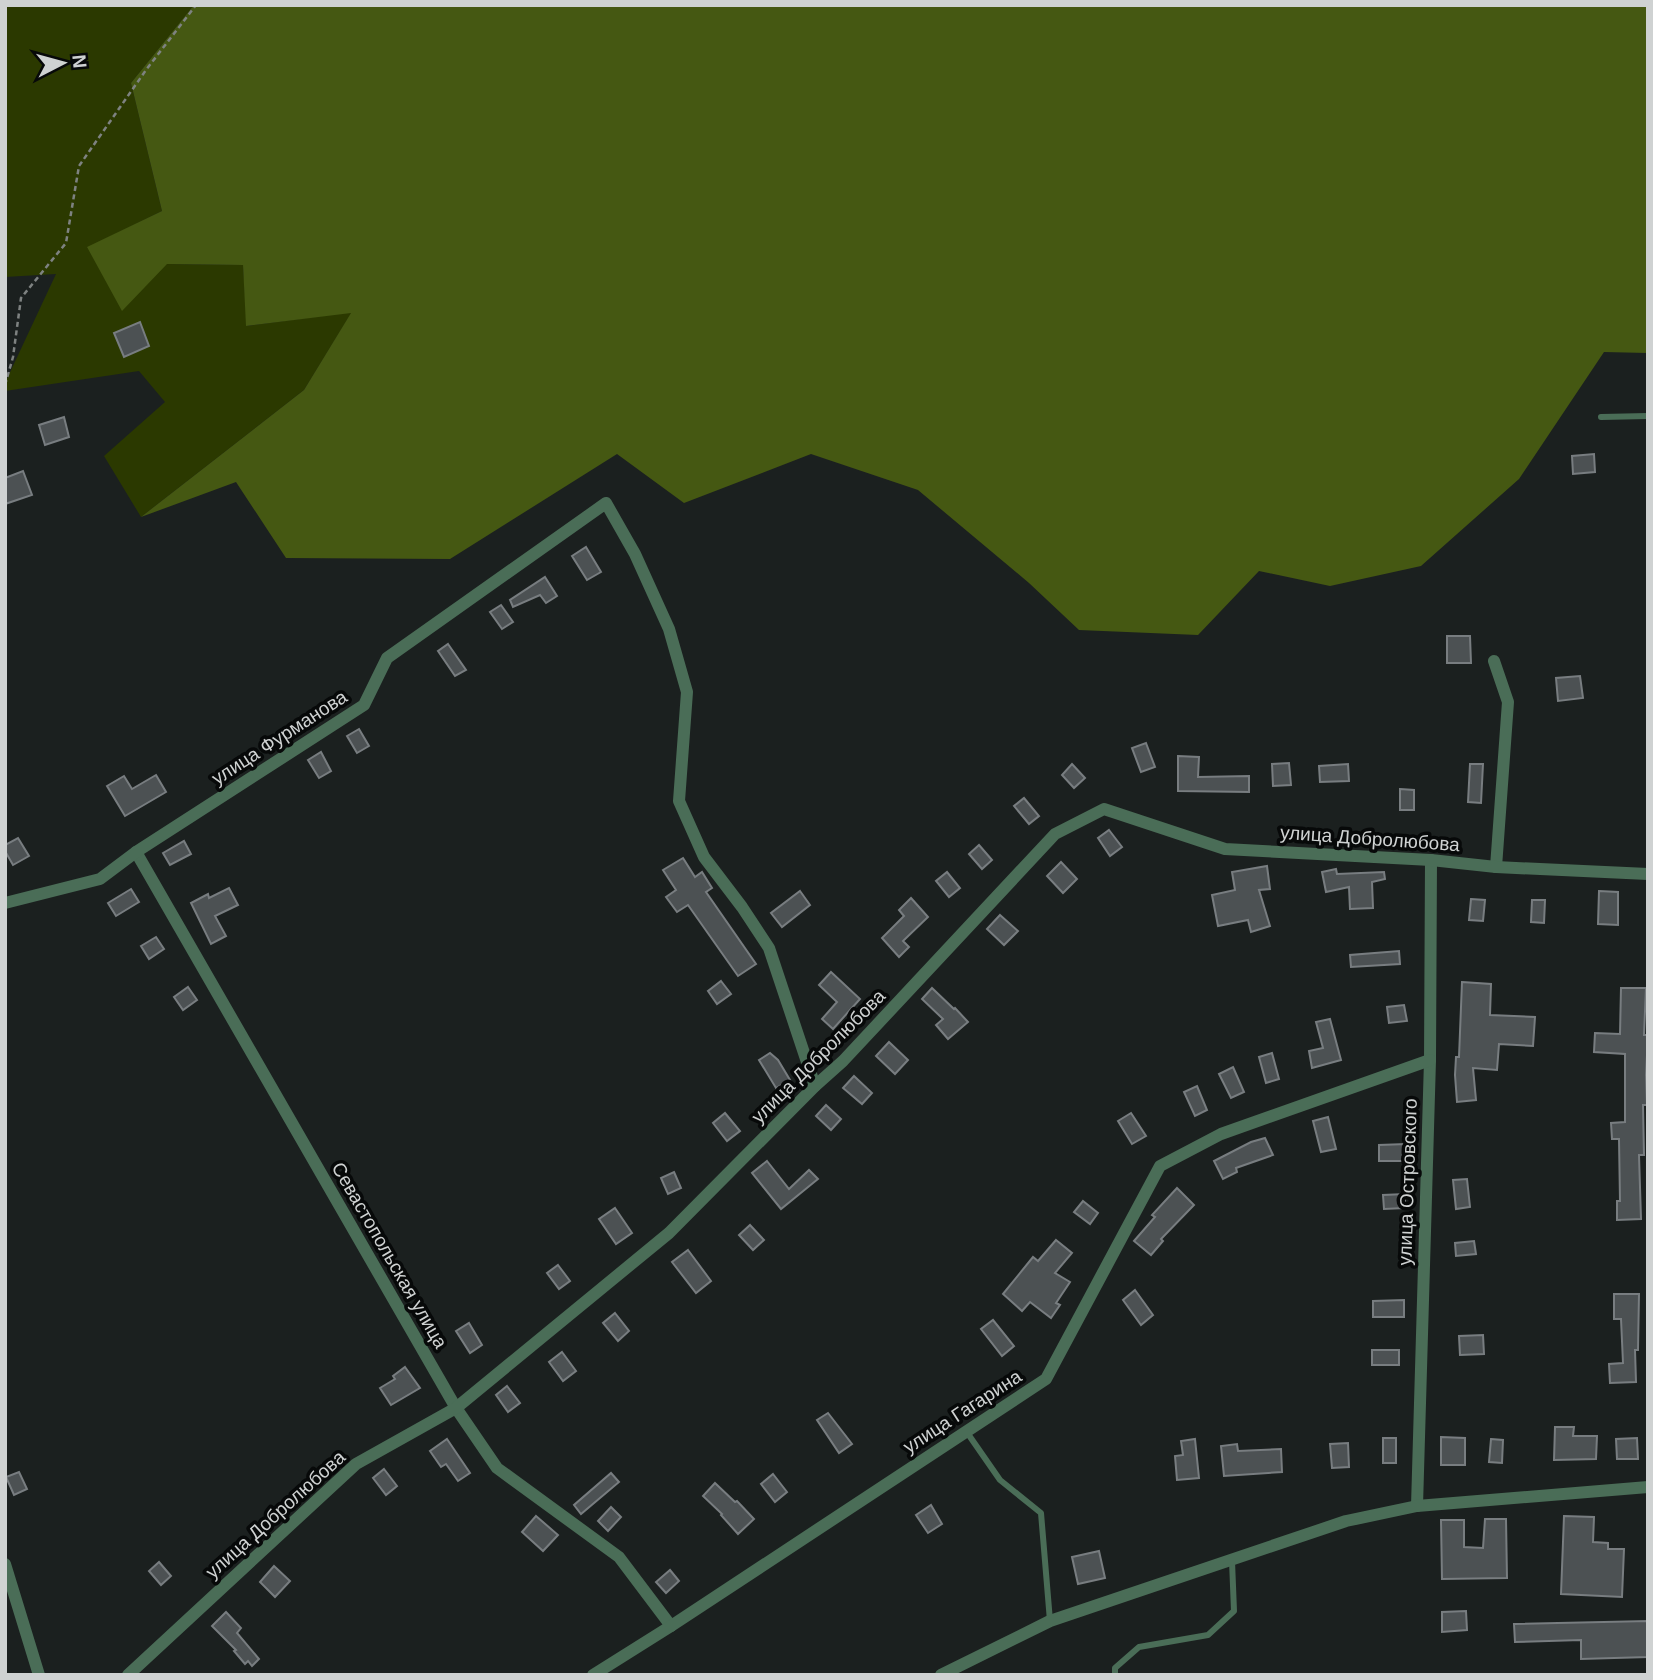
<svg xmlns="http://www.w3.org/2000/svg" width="1653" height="1680" font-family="Arial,sans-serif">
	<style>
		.green { fill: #2b3900 }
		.forest { fill: #455812 }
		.building { fill: #4c5153; stroke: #787d80; stroke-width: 2 }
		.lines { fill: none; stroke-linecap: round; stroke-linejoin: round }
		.path { stroke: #7e8281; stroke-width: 2.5; stroke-dasharray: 5 3.5; stroke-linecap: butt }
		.service { stroke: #4a6d57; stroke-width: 6 }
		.minor { stroke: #4a6d57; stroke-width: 12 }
		.labels { text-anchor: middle; stroke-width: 7; stroke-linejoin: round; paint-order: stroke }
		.street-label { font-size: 19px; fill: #cfd2d2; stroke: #070909 }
	</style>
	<rect width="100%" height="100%" fill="#1b201f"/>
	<polygon class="green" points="5,5 194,5 131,83 162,211 87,248 167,264 243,265 247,326 352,312 304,390 141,517 104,456 165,402 139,371 5,391 5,383 56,274 5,277"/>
	<polygon class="forest" points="194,5 1648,5 1648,353 1604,352 1519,479 1421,566 1330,586 1259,571 1198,635 1079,630 1029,583 918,490 811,454 684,503 617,454 450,559 286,558 236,482 141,517 304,390 351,313 246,326 243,265 167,264 122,311 87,247 162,211 131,83"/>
	<g class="building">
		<polygon points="140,322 149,346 124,357 114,333"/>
		<polygon points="64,417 69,437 45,445 39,425"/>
		<polygon points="1594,454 1595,472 1573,474 1572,456"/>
		<polygon points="23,471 32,495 5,504 5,478"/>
		<polygon points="586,547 601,572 587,580 572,556"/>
		<polygon points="545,577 557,596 546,603 540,595 513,607 510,600"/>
		<polygon points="501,605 513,622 502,629 490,612"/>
		<polygon points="1447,636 1470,636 1471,663 1447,663"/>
		<polygon points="448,644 466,670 455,676 438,651"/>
		<polygon points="1580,676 1583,698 1558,701 1556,678"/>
		<polygon points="359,729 369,746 357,753 347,736"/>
		<polygon points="1146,743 1155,767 1141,772 1132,748"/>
		<polygon points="321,752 331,771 319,778 308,760"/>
		<polygon points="1178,756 1199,757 1198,777 1249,776 1249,792 1178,791"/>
		<polygon points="1289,763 1291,785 1273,786 1272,764"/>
		<polygon points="1072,764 1085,778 1074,788 1062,775"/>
		<polygon points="1348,764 1349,781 1320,782 1319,766"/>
		<polygon points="1470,764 1483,764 1481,803 1468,802"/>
		<polygon points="156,775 166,792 125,816 107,786 124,776 132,789"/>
		<polygon points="1400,789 1414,790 1414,810 1400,810"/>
		<polygon points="1024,798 1039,816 1029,824 1014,806"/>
		<polygon points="1109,830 1122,847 1110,856 1098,838"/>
		<polygon points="18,838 29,856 13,865 5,851 5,845"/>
		<polygon points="184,841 191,854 170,865 163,853"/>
		<polygon points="979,845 992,860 982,869 969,854"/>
		<polygon points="683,858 695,877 702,872 712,888 706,892 756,964 738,976 688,905 677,912 666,897 676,890 663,870"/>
		<polygon points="1061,862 1077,879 1063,893 1047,876"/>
		<polygon points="1267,866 1270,889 1259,890 1270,926 1251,932 1248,920 1218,926 1212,895 1235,890 1232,872"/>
		<polygon points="1336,869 1337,874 1384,872 1385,879 1372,882 1373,908 1350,909 1349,887 1326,892 1322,872"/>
		<polygon points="947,872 960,888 949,897 936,881"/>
		<polygon points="229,888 238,905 215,916 226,936 211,944 191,903 208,894 209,898"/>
		<polygon points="131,889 139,902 116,916 108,903"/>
		<polygon points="800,891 810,905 782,927 771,913"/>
		<polygon points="1599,891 1618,892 1618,925 1598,924"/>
		<polygon points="911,898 928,917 903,941 909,947 899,957 882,938 904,916 899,910"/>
		<polygon points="1471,899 1485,900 1483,921 1469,920"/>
		<polygon points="1532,900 1545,900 1544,923 1531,922"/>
		<polygon points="1000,915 1018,931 1004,945 987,929"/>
		<polygon points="156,937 164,949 149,959 141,946"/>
		<polygon points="1399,951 1400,964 1351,967 1350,955"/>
		<polygon points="831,972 860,999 833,1029 822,1019 837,1002 819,985"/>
		<polygon points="721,981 731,994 717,1004 708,991"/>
		<polygon points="1462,982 1491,984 1490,1015 1535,1017 1533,1046 1499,1044 1497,1070 1473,1068 1476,1100 1457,1102 1455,1075 1456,1057 1459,1057"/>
		<polygon points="188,987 197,1000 183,1010 174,997"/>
		<polygon points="932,988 954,1009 955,1008 968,1022 948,1039 936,1025 943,1019 922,999"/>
		<polygon points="1621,988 1646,988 1644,1035 1648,1035 1646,1075 1647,1105 1643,1105 1644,1155 1639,1155 1641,1219 1617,1220 1617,1201 1620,1201 1619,1139 1612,1139 1611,1123 1625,1122 1625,1054 1594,1052 1595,1033 1620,1034"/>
		<polygon points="1404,1005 1407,1021 1389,1023 1387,1007"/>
		<polygon points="1330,1019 1341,1060 1312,1068 1309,1051 1323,1048 1316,1022"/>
		<polygon points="889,1042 908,1060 895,1074 876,1056"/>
		<polygon points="770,1053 778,1060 790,1080 776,1088 759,1060"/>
		<polygon points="1272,1053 1279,1079 1266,1083 1259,1057"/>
		<polygon points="1233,1067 1244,1092 1231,1098 1219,1074"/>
		<polygon points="854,1076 872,1093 862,1104 843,1088"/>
		<polygon points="1197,1086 1207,1110 1195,1116 1184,1092"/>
		<polygon points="826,1105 841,1119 831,1130 816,1116"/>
		<polygon points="725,1113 740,1131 727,1141 713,1123"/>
		<polygon points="1131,1113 1146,1136 1132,1144 1118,1121"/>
		<polygon points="1328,1117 1336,1149 1321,1152 1313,1121"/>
		<polygon points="1265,1138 1273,1155 1236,1168 1237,1172 1223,1179 1214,1161 1251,1142"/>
		<polygon points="1406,1144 1406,1161 1379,1161 1379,1145"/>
		<polygon points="767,1161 789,1189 809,1170 818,1179 781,1209 752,1173"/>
		<polygon points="674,1172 681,1188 668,1194 661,1178"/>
		<polygon points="1467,1179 1470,1207 1456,1209 1453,1180"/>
		<polygon points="1177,1188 1194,1205 1161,1239 1163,1241 1151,1255 1134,1241 1155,1217 1152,1215"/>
		<polygon points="1405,1194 1405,1208 1384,1209 1383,1195"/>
		<polygon points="1083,1201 1098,1213 1090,1224 1074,1212"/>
		<polygon points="615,1208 632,1233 616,1244 599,1219"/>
		<polygon points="750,1225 764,1240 753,1250 739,1235"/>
		<polygon points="1056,1240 1072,1253 1055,1273 1070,1282 1056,1303 1060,1305 1051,1318 1030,1302 1022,1311 1003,1294 1033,1257 1038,1261"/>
		<polygon points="1474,1241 1476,1254 1456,1256 1455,1243"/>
		<polygon points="688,1250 711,1281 696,1293 672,1262"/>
		<polygon points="558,1265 570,1281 559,1289 547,1273"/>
		<polygon points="1135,1290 1153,1315 1141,1325 1123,1300"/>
		<polygon points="1614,1294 1639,1294 1638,1350 1635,1350 1636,1382 1610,1383 1609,1364 1623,1363 1621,1319 1614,1319"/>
		<polygon points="1404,1300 1404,1317 1373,1317 1373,1301"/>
		<polygon points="615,1313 629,1331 618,1341 603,1323"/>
		<polygon points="993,1320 1014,1346 1002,1356 981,1329"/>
		<polygon points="469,1323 482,1345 470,1353 456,1331"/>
		<polygon points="1483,1335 1484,1354 1460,1355 1459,1336"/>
		<rect x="1372" y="1350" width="27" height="15"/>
		<polygon points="562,1352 576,1371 563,1381 549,1362"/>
		<polygon points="405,1367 420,1388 391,1405 380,1388 395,1379 393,1376"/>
		<polygon points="507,1386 520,1403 508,1412 496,1395"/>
		<polygon points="828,1413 852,1444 839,1453 817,1420"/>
		<polygon points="1555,1427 1574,1427 1573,1436 1597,1436 1596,1459 1554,1460"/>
		<polygon points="1441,1437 1465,1438 1465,1465 1441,1465"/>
		<rect x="1383" y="1438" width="13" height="25"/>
		<polygon points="1637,1438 1638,1459 1617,1459 1616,1439"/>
		<polygon points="447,1439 470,1473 458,1481 446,1464 441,1467 430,1451"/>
		<polygon points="1195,1439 1199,1478 1177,1480 1175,1456 1183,1455 1181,1441"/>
		<polygon points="1491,1439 1503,1440 1502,1463 1489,1462"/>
		<polygon points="1348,1443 1349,1467 1332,1468 1330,1444"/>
		<polygon points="1237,1444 1238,1451 1281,1449 1282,1472 1224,1476 1221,1446"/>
		<polygon points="384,1469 397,1486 386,1495 373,1478"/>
		<polygon points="19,1472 27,1489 14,1495 6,1477"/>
		<polygon points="611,1473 619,1482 581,1514 574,1505"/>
		<polygon points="773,1474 787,1492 775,1502 761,1484"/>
		<polygon points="715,1483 735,1502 737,1501 754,1519 738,1534 721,1515 722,1514 703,1496"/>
		<polygon points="931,1505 942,1524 928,1533 916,1515"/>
		<polygon points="611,1507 621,1517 608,1531 598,1521"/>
		<polygon points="536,1516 558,1535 543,1551 522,1532"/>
		<polygon points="1564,1516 1594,1517 1593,1542 1608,1543 1608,1549 1624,1549 1622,1597 1561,1594"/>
		<polygon points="1485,1519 1506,1519 1507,1578 1442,1579 1441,1520 1464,1520 1464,1547 1483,1548"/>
		<polygon points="1099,1551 1105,1578 1078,1584 1072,1557"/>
		<polygon points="159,1562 171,1576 161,1585 149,1571"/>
		<polygon points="274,1566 290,1581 275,1597 260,1582"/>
		<polygon points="670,1570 679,1581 666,1593 656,1582"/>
		<polygon points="1466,1611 1467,1630 1442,1632 1442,1612"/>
		<polygon points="226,1612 241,1628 237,1633 259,1659 252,1666 248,1661 245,1664 234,1651 236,1650 212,1626"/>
		<polygon points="1648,1621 1648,1657 1581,1659 1581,1640 1515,1642 1514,1624"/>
	</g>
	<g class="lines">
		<polyline class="path" points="5,385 13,357 21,298 66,243 79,166 146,70 196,5"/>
		<g class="service">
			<polyline points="1601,417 1648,416"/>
			<polyline points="966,1431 1000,1480 1041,1513 1050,1621"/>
			<polyline points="1115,1675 1115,1668 1139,1647 1208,1635 1234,1611 1232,1561"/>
		</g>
		<g class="minor">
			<polyline points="1494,661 1508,702 1496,867"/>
			<polyline points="136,852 456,1408 497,1468 619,1557 671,1626"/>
			<polyline points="5,903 100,879 136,852 364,705 387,658 606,503 635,554 669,629 687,692 679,801 704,857 742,907 769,948 815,1086"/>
			<polyline points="1417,1506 1430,1060 1431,860"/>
			<polyline points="5,1564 39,1675"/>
			<polyline points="128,1675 356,1464 456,1408 669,1233 815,1086 843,1061 1055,834 1104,809 1225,849 1431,860 1496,867 1648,874"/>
			<polyline points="593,1675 671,1626 1046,1379 1160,1166 1221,1134 1430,1060"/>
			<polyline points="941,1675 1050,1621 1346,1521 1417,1506 1648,1487"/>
		</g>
	</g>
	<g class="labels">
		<g class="street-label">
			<text transform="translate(279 737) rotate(-33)" y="7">улица Фурманова</text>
			<text transform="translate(1370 838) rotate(4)" y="7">улица Добролюбова</text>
			<text transform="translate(818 1056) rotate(-45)" y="7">улица Добролюбова</text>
			<text transform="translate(1407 1182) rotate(-88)" y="7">улица Островского</text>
			<text transform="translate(390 1255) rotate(60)" y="7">Севастопольская улица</text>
			<text transform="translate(962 1411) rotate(-33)" y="7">улица Гагарина</text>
			<text transform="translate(275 1514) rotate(-42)" y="7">улица Добролюбова</text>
		</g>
	</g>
	<rect width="1653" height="1680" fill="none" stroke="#cfd2d2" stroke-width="14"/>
	<g transform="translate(63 63) rotate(84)" stroke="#070909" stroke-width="5" paint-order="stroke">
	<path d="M0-5L12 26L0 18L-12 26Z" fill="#cfd2d2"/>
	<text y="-10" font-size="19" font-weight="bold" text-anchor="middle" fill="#cfd2d2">N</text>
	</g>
</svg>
